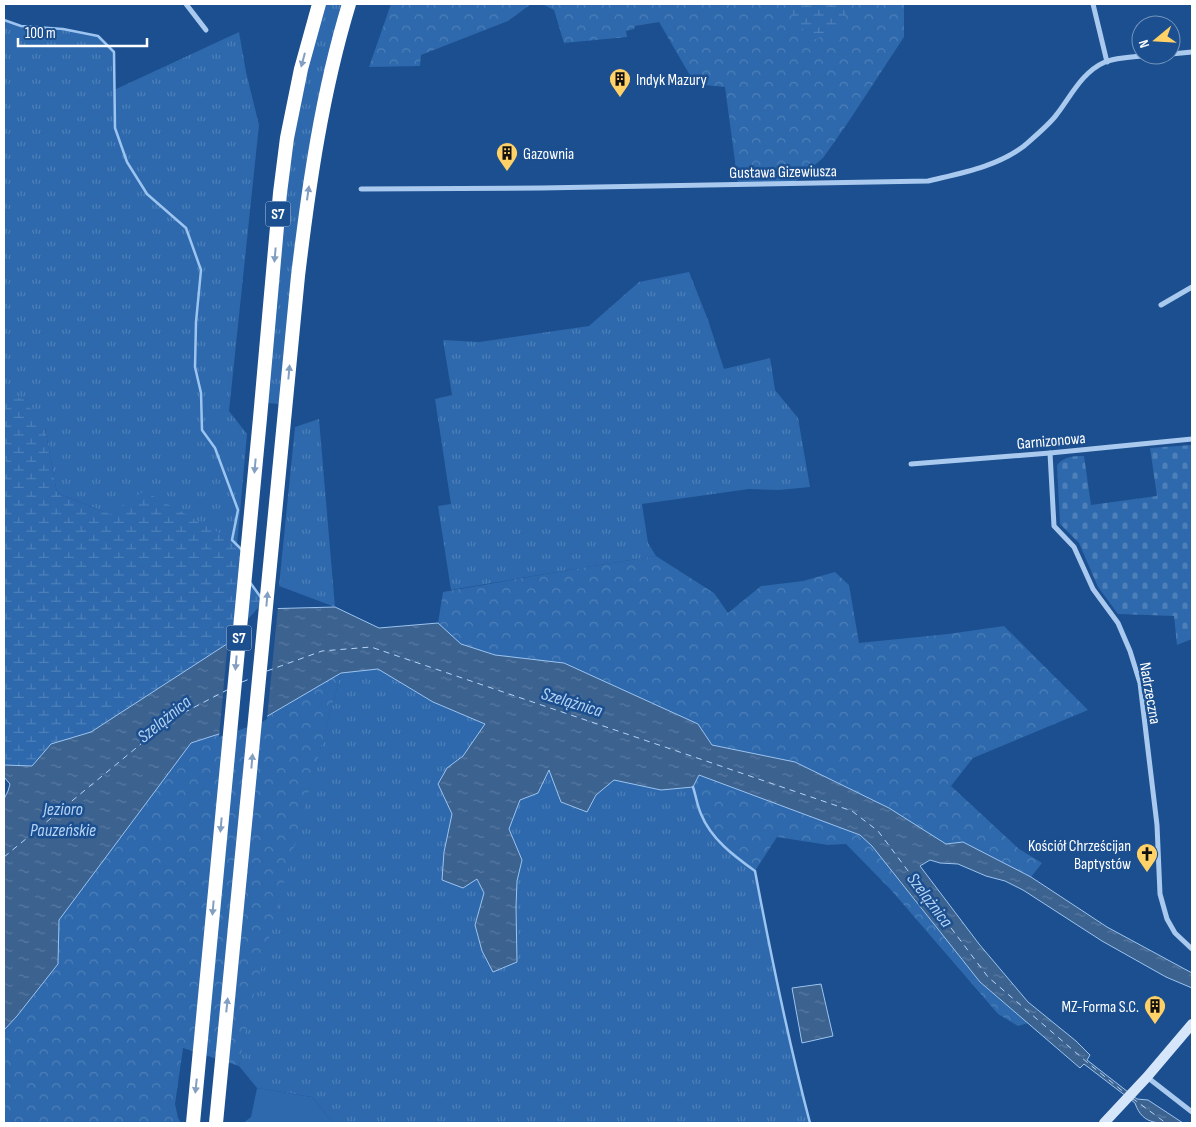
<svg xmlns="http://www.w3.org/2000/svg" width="1196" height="1127" font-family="'Sofia Sans Condensed',sans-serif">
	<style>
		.grass { fill: url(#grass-tufts) }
		.forest { fill: url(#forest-crowns) }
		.wetland { fill: url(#wetland-marsh) }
		.cemetery { fill: url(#cemetery-stones) }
		.green { fill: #2e69ad }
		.water { fill: url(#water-ripples); stroke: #9cc4f0 }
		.pier { fill: #1b4f8f }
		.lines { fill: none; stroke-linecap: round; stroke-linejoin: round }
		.stream { stroke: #9cc4f0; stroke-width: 2.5 }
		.ferry { stroke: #b5d3f5; stroke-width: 1; stroke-dasharray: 6 5; stroke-linecap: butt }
		.minor { stroke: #a9c9ee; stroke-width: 5 }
		.secondary { stroke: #d6e6fa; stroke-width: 10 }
		.motorway { stroke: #fff; stroke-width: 14 }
		.oneway { fill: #829ec1 }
		.labels { text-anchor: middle; stroke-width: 5; stroke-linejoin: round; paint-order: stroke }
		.shield { fill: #1b4f8f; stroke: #bbcadd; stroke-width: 1 }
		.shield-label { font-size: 15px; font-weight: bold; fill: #fff }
		.poi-label { font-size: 16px; fill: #fff; stroke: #1b4f8f; text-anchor: start }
		.street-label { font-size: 16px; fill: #fff; stroke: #1b4f8f }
		.water-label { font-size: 18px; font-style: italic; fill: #b5d3f5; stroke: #1b4f8f }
	</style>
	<defs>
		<pattern id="grass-tufts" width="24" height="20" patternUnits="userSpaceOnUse" patternTransform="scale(1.25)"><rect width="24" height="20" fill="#2e69ad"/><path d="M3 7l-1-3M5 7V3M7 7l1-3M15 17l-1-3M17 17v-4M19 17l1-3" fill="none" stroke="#4d80b9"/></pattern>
		<pattern id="forest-crowns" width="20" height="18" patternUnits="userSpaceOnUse" patternTransform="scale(1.25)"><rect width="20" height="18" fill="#2e69ad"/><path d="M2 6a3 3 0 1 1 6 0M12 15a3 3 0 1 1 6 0" fill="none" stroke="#4d80b9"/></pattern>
		<pattern id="wetland-marsh" width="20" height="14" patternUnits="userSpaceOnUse" patternTransform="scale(1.25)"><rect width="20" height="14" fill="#2e69ad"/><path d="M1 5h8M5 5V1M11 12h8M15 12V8" fill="none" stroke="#4d80b9"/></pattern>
		<pattern id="cemetery-stones" width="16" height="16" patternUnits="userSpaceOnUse" patternTransform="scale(1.25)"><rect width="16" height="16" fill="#2e69ad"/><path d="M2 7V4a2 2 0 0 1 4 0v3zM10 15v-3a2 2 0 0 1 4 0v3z" fill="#4d80b9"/></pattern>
		<pattern id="water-ripples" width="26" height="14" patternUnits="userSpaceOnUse" patternTransform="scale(1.25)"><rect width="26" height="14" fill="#3c6290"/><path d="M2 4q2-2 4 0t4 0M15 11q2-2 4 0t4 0" fill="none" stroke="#597aa1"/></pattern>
	</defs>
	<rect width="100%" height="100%" fill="#1b4f8f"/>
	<g class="grass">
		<polygon points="324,4 343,4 280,404 267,403 290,158 304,84"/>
		<polygon points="4,20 21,26 63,29 98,36 114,52 114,90 239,32 246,72 259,125 229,411 247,434 237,545 232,540 110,514 57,493 45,428 6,473 4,479"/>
		<polygon points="689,272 708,320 724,369 770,358 775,390 798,418 810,487 779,490 749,489 642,504 648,543 656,556 580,568 451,590 438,506 451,504 435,399 452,395 443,340 479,342 589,326 639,282"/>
		<polygon points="319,419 335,607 279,586 295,427"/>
		<polygon points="378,669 433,702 485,724 463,756 447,768 438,784 452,814 444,852 477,879 484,893 475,925 517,962 516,907 517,881 522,860 509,829 520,800 538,793 549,769 587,812 596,795 614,780 661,790 693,787 701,815 732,854 755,871 767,936 796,1066 810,1123 333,1123 312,1097 257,1088 239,1066 249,1008 341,673"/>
	</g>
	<g class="forest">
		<polygon points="391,4 531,4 508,21 421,55 420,66 369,67"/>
		<polygon points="542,4 904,4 904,37 847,124 823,158 793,183 738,184 725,87 695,84 659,22 635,26 634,29 626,31 627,37 564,43 554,10"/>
		<polygon points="656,556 714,593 728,613 761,586 803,581 835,572 849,585 859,643 948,634 1004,626 1088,710 973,758 951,786 1019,849 1042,863 1031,877 963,842 946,844 889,808 795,762 712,745 698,724 564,663 495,655 461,644 438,623 443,592 580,568"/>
		<polygon points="341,673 250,1009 239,1066 183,1048 175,1104 178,1118 181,1123 4,1123 4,1030 17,1016 58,964 59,920 191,743 259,721"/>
		<path d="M699,775l161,60 12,11 108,136 48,41 -10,3 -20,-12 -107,-124 -45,-46 -18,1 -51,-8 -22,34c-21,-15 -44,-32 -54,-57 -4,-9 -5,-18 -8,-27z"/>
	</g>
	<g class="wetland">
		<polygon points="786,4 847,4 843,28 811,41"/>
		<polygon points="22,397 45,428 57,493 110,514 144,491 232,540 242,551 244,573 268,609 233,640 91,732 51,744 32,766 4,765 4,479 6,473 4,402"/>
	</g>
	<path class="cemetery" d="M1192,445v195v-1l-15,6 -3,-29 -56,-2 -20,-27 -19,-44 -19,-19 -3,-59c8,-9 16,-9 27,-9l7,49 66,-9 -7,-48z"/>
	<polygon class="green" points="257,1088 312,1097 333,1123 243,1123 251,1117"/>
	<g class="water">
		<path d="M335,607l44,21 59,-5 23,21 34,11 69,8 134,61 14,21 83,17 94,46 57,36 17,-2 68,35 76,50 85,46v15l-26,-11 -64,-36 -79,-51 -18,-9 -19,-5 -28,-12 -18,-1 -10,-3 -10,6 59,78 49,58 48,39 14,14 -3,5 50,39 11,1 35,23c-22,0 -40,4 -48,-20l-51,-39 -4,4 -100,-86 -108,-136 -12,-11 -161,-60 -6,12 -32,3 -47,-10 -18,15 -9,17 -26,-10 -12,-32 -11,23 -18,7 -11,29 13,31 -5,21 -1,26 1,55 -24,10 -11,-21 -7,-26 9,-32 -7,-14 -14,9 -21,-8 2,-28 8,-38 -14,-30 9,-16 16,-12 22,-32 -52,-22 -55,-33 -37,4 -82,48 -68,22 -132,177 -1,44 -41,52 -13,14v-231l4,-8 2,-7 -6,-7v-12l28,1 19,-22 40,-12 142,-92 27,-31z"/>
		<polygon points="821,984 833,1036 802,1043 792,988"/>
	</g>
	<polygon class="pier" points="278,606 267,719 260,723 219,737 228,640 231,638 259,607"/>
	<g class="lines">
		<g class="stream">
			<polyline points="4,20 21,26 63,29 98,36 114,52 115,128 127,162 147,194 186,228 201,270 196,322 195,367 201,393 202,430 215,448 238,510 232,540 242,550"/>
			<polyline points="249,581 262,599"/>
			<path d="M693,787c3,9 4,18 8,27 10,25 33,42 54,57 16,85 33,169 55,252"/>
		</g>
		<g class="ferry">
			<polyline points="267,671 322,651 371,647 706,761 852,811 878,831 988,977 1088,1063 1125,1093"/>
			<polyline points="242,682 252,678"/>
			<polyline points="4,857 170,720 227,690"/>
			<polyline points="1132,1098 1166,1123"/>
		</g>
		<g class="minor">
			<polyline points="186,4 206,30"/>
			<polyline points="1093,4 1107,62"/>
			<polyline points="1171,54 1192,52"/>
			<path d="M361,189l180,-1 387,-7c33,-8 68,-14 96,-35 8,-7 27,-23 33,-32 14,-18 25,-42 48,-52 15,-6 41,-6 57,-7"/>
			<polyline points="1161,305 1192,287"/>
			<polyline points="1050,453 1054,526 1074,547 1093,589 1118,623 1130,651 1140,683 1157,825 1160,894 1167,919 1175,933 1192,949"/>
			<polyline points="911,464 1050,453 1192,439"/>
			<polyline points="1147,1077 1192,1112"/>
		</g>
		<polyline class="secondary" points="1104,1123 1147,1077 1192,1024"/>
		<g class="motorway">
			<polyline points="193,1123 260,418 280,193 287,138 301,69 319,4"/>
			<path d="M216,1123l82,-847c11,-92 24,-183 51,-272"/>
		</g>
	</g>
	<defs><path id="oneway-solid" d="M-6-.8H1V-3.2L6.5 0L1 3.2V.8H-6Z" transform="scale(1.25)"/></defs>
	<g class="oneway">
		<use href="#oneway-solid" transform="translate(303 60) rotate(105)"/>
		<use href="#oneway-solid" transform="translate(308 193) rotate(-82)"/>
		<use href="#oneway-solid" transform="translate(275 255) rotate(95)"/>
		<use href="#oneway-solid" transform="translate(289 372) rotate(-85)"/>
		<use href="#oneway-solid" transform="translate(255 466) rotate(95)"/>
		<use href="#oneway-solid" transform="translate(267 599) rotate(-85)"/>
		<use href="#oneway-solid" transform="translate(236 663) rotate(95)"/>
		<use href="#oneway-solid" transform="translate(252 761) rotate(-85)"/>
		<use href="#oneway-solid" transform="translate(221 825) rotate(95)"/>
		<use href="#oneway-solid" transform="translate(213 908) rotate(95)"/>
		<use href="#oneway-solid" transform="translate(227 1005) rotate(-84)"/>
		<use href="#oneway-solid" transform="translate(196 1086) rotate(96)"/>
	</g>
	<defs>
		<g id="building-pin" transform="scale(1.125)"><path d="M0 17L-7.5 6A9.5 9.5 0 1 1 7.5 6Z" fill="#ffd166" stroke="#1b4f8f"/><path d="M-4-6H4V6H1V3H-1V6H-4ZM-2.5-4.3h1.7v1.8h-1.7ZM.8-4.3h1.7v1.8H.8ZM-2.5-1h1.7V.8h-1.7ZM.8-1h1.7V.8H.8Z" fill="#111"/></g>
		<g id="church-pin" transform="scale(1.125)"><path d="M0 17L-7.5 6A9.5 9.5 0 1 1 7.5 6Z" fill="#ffd166" stroke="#1b4f8f"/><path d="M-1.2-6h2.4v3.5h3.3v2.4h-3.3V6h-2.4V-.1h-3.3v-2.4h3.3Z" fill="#111"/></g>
	</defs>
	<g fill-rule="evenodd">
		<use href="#building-pin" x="620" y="79"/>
		<use href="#building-pin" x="507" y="153"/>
		<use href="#church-pin" x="1147" y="854"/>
		<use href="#building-pin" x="1155" y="1006"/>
	</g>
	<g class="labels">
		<g class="shield">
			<rect x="265.5" y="201.5" width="25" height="25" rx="4"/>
			<rect x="226.5" y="625.5" width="25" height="25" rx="4"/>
		</g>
		<g class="shield-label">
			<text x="278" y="219">S7</text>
			<text x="239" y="643">S7</text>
		</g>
		<g class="poi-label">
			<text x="636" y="85">Indyk Mazury</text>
			<text x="523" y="159">Gazownia</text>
			<text x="1131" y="851" text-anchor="end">Kościół Chrześcijan<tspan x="1131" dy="18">Baptystów</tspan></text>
			<text x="1139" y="1012" text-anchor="end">MZ-Forma S.C.</text>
		</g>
		<g class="street-label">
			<text transform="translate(783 171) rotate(-1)" y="6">Gustawa Gizewiusza</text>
			<text transform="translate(1051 440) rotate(-5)" y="6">Garnizonowa</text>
			<text transform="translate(1151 693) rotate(80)" y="6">Nadrzeczna</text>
		</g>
		<g class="water-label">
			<text transform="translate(572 702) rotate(17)" y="6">Szelążnica</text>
			<text transform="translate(164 719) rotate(-39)" y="6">Szelążnica</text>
			<text x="63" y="815">Jezioro<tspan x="63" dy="21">Pauzeńskie</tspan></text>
			<text transform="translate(930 900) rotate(53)" y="6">Szelążnica</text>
		</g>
	</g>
	<rect width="1196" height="1127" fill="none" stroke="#ffffff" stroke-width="10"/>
	<g transform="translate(1156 40) rotate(252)"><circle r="24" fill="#1b4f8f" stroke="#7695bc"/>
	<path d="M0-4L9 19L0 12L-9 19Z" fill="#ffd166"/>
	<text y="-8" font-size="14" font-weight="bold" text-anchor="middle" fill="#ffffff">N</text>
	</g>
	<path d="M18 38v8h129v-8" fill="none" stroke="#ffffff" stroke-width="2.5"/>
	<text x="25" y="38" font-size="15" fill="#ffffff" stroke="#1b4f8f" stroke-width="4" paint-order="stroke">100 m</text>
</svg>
